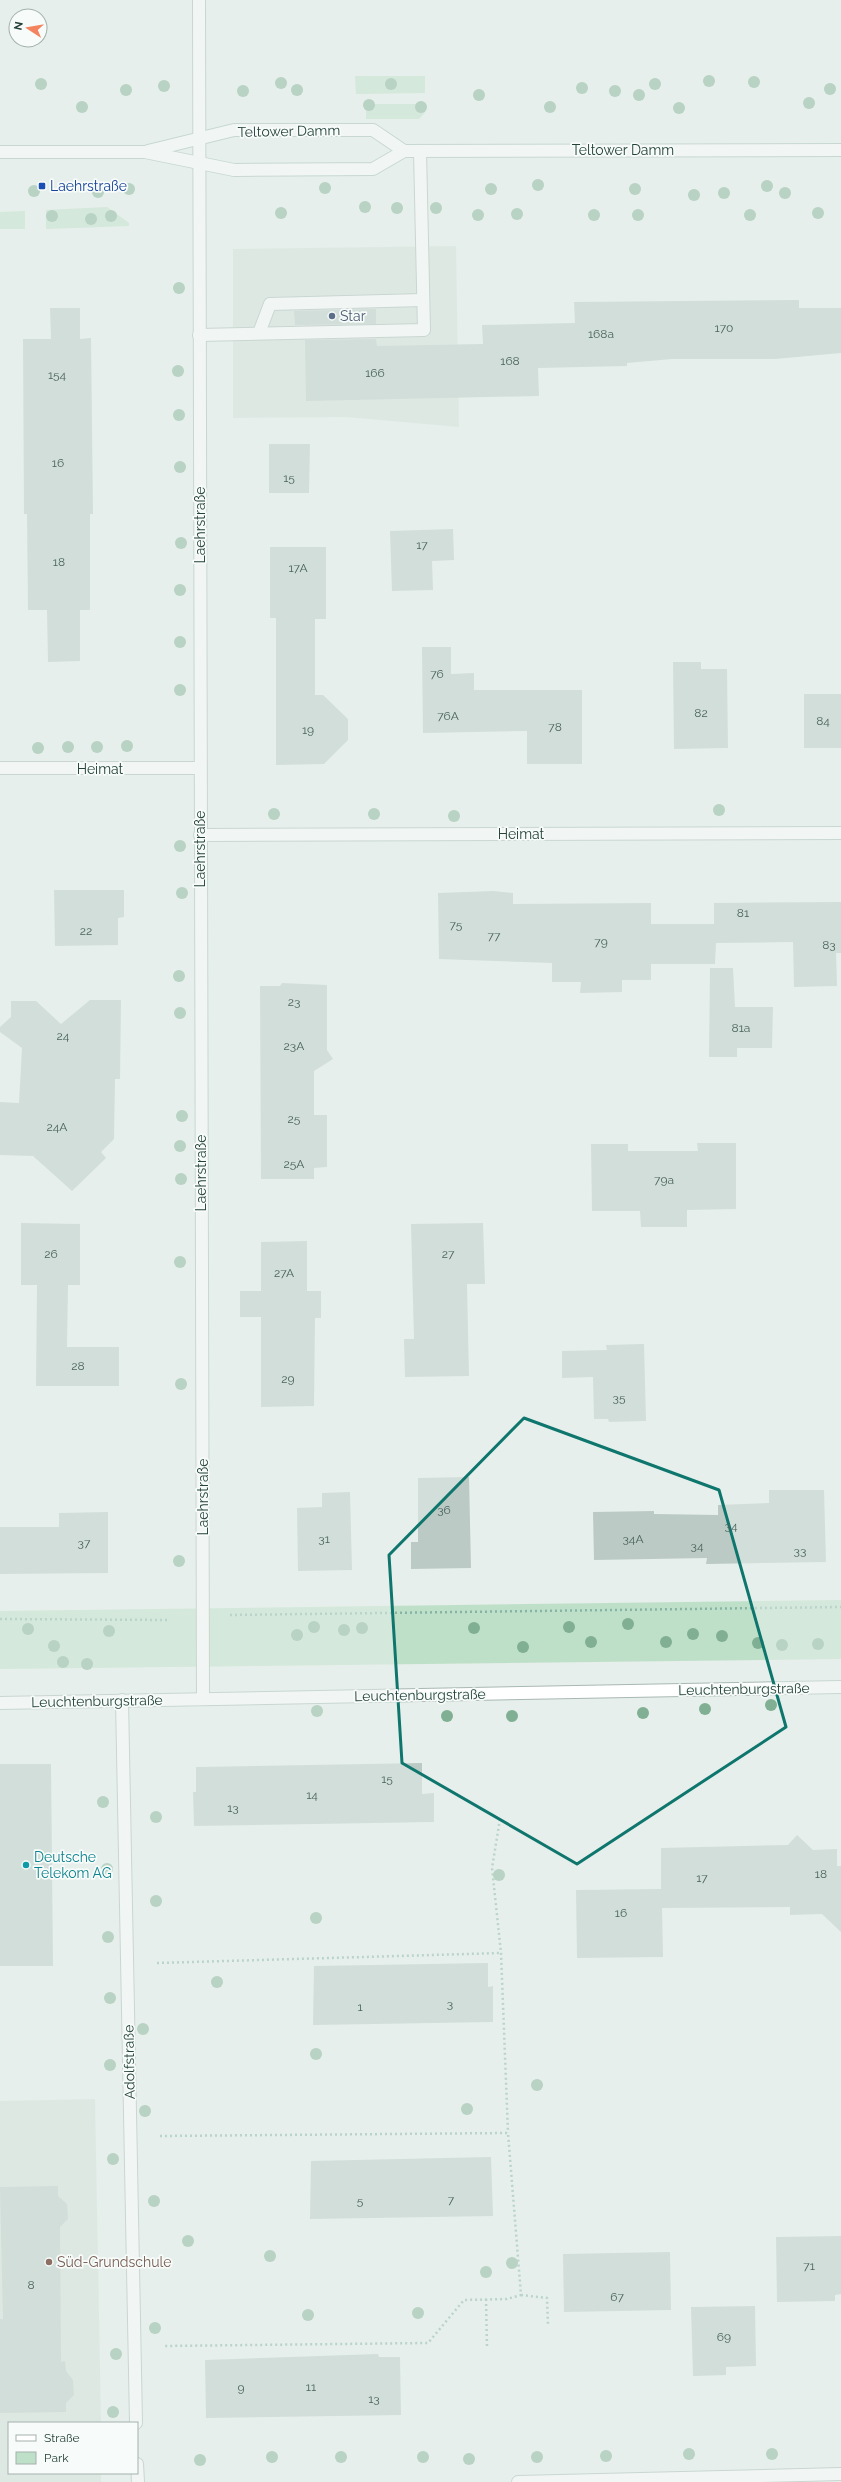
<svg xmlns="http://www.w3.org/2000/svg" width="841" height="2482" font-family="Raleway,sans-serif">
	<style>
		.built { fill: #d4dfda }
		.green { fill: #bfe0c8 }
		.building { fill: #bbcac4 }
		.lines { fill: none; stroke-linecap: round; stroke-linejoin: round }
		.service-casing { stroke: #a8b8b2; stroke-width: 14 }
		.minor-casing { stroke: #a8b8b2; stroke-width: 14 }
		.secondary-casing { stroke: #a4bbb3; stroke-width: 14 }
		.path { stroke: #86b3a5; stroke-width: 2.5; stroke-dasharray: 2 3; stroke-linecap: butt }
		.service { stroke: #fff; stroke-width: 12 }
		.minor { stroke: #fff; stroke-width: 12 }
		.secondary { stroke: #fff; stroke-width: 12 }
		.tree { fill: #80af93 }
		.marked { fill: none; stroke: #0f766e; stroke-width: 3; stroke-linejoin: round }
		.transit-dot { fill: #1a4fb4; stroke: #f7fbf9; stroke-width: 1.5 }
		.service-dot { fill: #5c6f8a; stroke: #f7fbf9; stroke-width: 1.5 }
		.culture-dot { fill: #0f9aa8; stroke: #f7fbf9; stroke-width: 1.5 }
		.education-dot { fill: #8d6e63; stroke: #f7fbf9; stroke-width: 1.5 }
		.labels { text-anchor: middle; stroke-width: 3.5; stroke-linejoin: round; paint-order: stroke }
		.number-label { font-size: 12px; fill: #4a645c }
		.street-label { font-size: 14px; fill: #24423a; stroke: #f7fbf9 }
		.transit-label { font-size: 14px; fill: #164399; stroke: #f7fbf9; text-anchor: start }
		.service-label { font-size: 14px; fill: #4e5e75; stroke: #f7fbf9; text-anchor: start }
		.culture-label { font-size: 14px; fill: #0d838f; stroke: #f7fbf9; text-anchor: start }
		.education-label { font-size: 14px; fill: #785e54; stroke: #f7fbf9; text-anchor: start }
	</style>
	<rect width="100%" height="100%" fill="#e6efeb"/>
	<g class="built">
		<polygon points="456,246 459,427 346,417 233,418 233,249"/>
		<polygon points="95,2099 101,2423 9,2423 9,2473 101,2473 101,2482 0,2482 0,2101"/>
	</g>
	<g class="green">
		<polygon points="355,76 425,76 425,93 356,94"/>
		<polygon points="366,104 426,104 425,112 419,119 366,119"/>
		<polygon points="107,207 129,223 129,226 46,229 46,210"/>
		<polygon points="25,211 25,229 0,229 0,212"/>
		<polygon points="841,1600 841,1659 0,1669 0,1611"/>
	</g>
	<g class="building">
		<polygon points="799,300 799,308 841,308 841,353 775,359 672,359 627,363 627,366 538,368 539,396 306,401 305,340 376,339 377,346 483,344 482,325 575,323 574,302"/>
		<polygon points="50,308 80,308 80,339 91,338 93,514 90,514 90,610 80,610 80,661 48,662 47,610 28,610 27,514 24,514 23,339 51,339"/>
		<polygon points="376,309 376,324 295,325 294,311"/>
		<polygon points="269,444 310,444 309,493 269,493"/>
		<polygon points="453,529 454,560 432,561 433,590 392,591 390,531"/>
		<polygon points="270,547 326,547 326,619 315,619 315,695 323,695 348,719 348,740 324,764 276,765 276,618 270,618"/>
		<polygon points="422,647 451,647 451,674 474,673 474,690 582,690 582,764 527,764 527,731 423,733"/>
		<polygon points="673,662 701,662 701,669 727,669 728,748 674,749"/>
		<rect x="804" y="694" width="37" height="54"/>
		<polygon points="54,890 124,890 124,917 118,918 118,945 55,946"/>
		<polygon points="494,891 513,893 513,904 651,903 651,924 714,924 714,903 841,902 841,953 836,953 837,986 794,987 793,942 716,943 715,964 651,964 651,980 622,980 622,992 580,993 581,982 552,982 552,963 439,959 438,893"/>
		<polygon points="710,968 733,968 735,1007 773,1007 772,1048 737,1048 737,1057 709,1057"/>
		<polygon points="282,983 327,985 327,1050 333,1059 314,1071 314,1115 327,1115 327,1167 314,1168 314,1179 261,1179 260,986 280,986"/>
		<polygon points="90,1000 121,1000 120,1079 115,1079 114,1139 101,1152 106,1158 72,1191 33,1156 0,1155 0,1102 19,1103 22,1048 0,1032 0,1027 11,1017 11,1001 36,1001 61,1024"/>
		<polygon points="697,1143 736,1143 736,1209 687,1210 687,1227 641,1227 640,1211 592,1211 591,1144 628,1144 628,1151 698,1151"/>
		<polygon points="21,1223 80,1224 80,1285 68,1285 67,1347 119,1347 119,1386 36,1386 37,1285 21,1285"/>
		<polygon points="483,1223 485,1284 467,1284 469,1376 405,1377 404,1339 414,1339 411,1224"/>
		<polygon points="307,1241 307,1291 321,1291 321,1318 315,1318 314,1406 261,1407 261,1317 240,1317 240,1291 261,1291 261,1242"/>
		<polygon points="644,1344 646,1421 609,1422 608,1419 594,1419 593,1377 562,1378 562,1351 607,1350 606,1345"/>
		<polygon points="469,1477 471,1568 411,1569 411,1542 418,1542 418,1478"/>
		<polygon points="769,1490 824,1490 826,1562 706,1564 707,1558 594,1560 593,1512 654,1511 654,1514 718,1515 718,1505 769,1503"/>
		<polygon points="350,1492 352,1570 298,1571 297,1508 322,1507 322,1493"/>
		<polygon points="108,1512 108,1573 0,1574 0,1527 59,1527 59,1513"/>
		<polygon points="422,1763 422,1794 434,1793 434,1822 194,1826 193,1792 196,1792 196,1767"/>
		<polygon points="0,1764 51,1764 53,1966 0,1966"/>
		<polygon points="797,1835 813,1850 837,1849 837,1866 841,1866 841,1932 822,1914 790,1915 790,1907 662,1908 663,1957 577,1958 576,1890 661,1889 661,1848 788,1845"/>
		<polygon points="488,1963 488,1987 493,1986 493,2022 313,2025 314,1966"/>
		<polygon points="491,2157 493,2216 310,2219 311,2161"/>
		<polygon points="58,2186 58,2196 67,2204 68,2219 60,2227 61,2362 65,2361 66,2371 73,2380 74,2395 66,2403 66,2412 0,2413 0,2319 3,2319 0,2187"/>
		<polygon points="841,2236 841,2294 835,2295 835,2301 777,2302 776,2237"/>
		<polygon points="670,2252 671,2310 564,2312 563,2254"/>
		<polygon points="755,2306 756,2366 726,2367 726,2375 693,2376 691,2307"/>
		<polygon points="378,2354 379,2357 400,2357 401,2415 206,2418 205,2360"/>
	</g>
	<g class="lines">
		<g class="service-casing">
			<g id="service">
				<polyline points="259,333 270,304 423,300"/>
				<polyline points="199,335 424,330 420,151"/>
			</g>
		</g>
		<g class="minor-casing">
			<g id="minor">
				<polyline points="199,0 203,1699"/>
				<polyline points="0,768 200,768"/>
				<polyline points="200,835 841,833"/>
				<polyline points="122,1700 136,2423"/>
				<polyline points="0,1703 841,1687"/>
				<polyline points="137,2464 138,2482"/>
				<polyline points="518,2482 841,2474"/>
			</g>
		</g>
		<g class="secondary-casing">
			<g id="secondary">
				<polyline points="148,151 234,130 373,130 404,151"/>
				<polyline points="0,152 145,152 234,170 373,169 404,151 841,150"/>
			</g>
		</g>
		<g class="path">
			<polyline points="230,1615 841,1607"/>
			<polyline points="0,1619 169,1620"/>
			<polyline points="500,1819 492,1868 501,1953 508,2133"/>
			<polyline points="157,1963 501,1953"/>
			<polyline points="160,2136 508,2133 521,2295 507,2299 464,2300 428,2343 164,2346"/>
			<polyline points="521,2295 547,2298 548,2325"/>
			<polyline points="486,2299 487,2347"/>
		</g>
		<use href="#service" class="service"/>
		<use href="#minor" class="minor"/>
		<use href="#secondary" class="secondary"/>
	</g>
	<g class="tree">
		<circle cx="709" cy="81" r="6"/>
		<circle cx="754" cy="82" r="6"/>
		<circle cx="281" cy="83" r="6"/>
		<circle cx="41" cy="84" r="6"/>
		<circle cx="391" cy="84" r="6"/>
		<circle cx="655" cy="84" r="6"/>
		<circle cx="164" cy="86" r="6"/>
		<circle cx="582" cy="88" r="6"/>
		<circle cx="830" cy="89" r="6"/>
		<circle cx="126" cy="90" r="6"/>
		<circle cx="297" cy="90" r="6"/>
		<circle cx="243" cy="91" r="6"/>
		<circle cx="615" cy="91" r="6"/>
		<circle cx="479" cy="95" r="6"/>
		<circle cx="639" cy="95" r="6"/>
		<circle cx="809" cy="103" r="6"/>
		<circle cx="369" cy="105" r="6"/>
		<circle cx="82" cy="107" r="6"/>
		<circle cx="421" cy="107" r="6"/>
		<circle cx="550" cy="107" r="6"/>
		<circle cx="679" cy="108" r="6"/>
		<circle cx="538" cy="185" r="6"/>
		<circle cx="767" cy="186" r="6"/>
		<circle cx="325" cy="188" r="6"/>
		<circle cx="129" cy="189" r="6"/>
		<circle cx="491" cy="189" r="6"/>
		<circle cx="635" cy="189" r="6"/>
		<circle cx="34" cy="191" r="6"/>
		<circle cx="98" cy="192" r="6"/>
		<circle cx="724" cy="193" r="6"/>
		<circle cx="785" cy="193" r="6"/>
		<circle cx="694" cy="195" r="6"/>
		<circle cx="365" cy="207" r="6"/>
		<circle cx="397" cy="208" r="6"/>
		<circle cx="436" cy="208" r="6"/>
		<circle cx="281" cy="213" r="6"/>
		<circle cx="818" cy="213" r="6"/>
		<circle cx="517" cy="214" r="6"/>
		<circle cx="478" cy="215" r="6"/>
		<circle cx="594" cy="215" r="6"/>
		<circle cx="638" cy="215" r="6"/>
		<circle cx="750" cy="215" r="6"/>
		<circle cx="52" cy="216" r="6"/>
		<circle cx="111" cy="216" r="6"/>
		<circle cx="91" cy="219" r="6"/>
		<circle cx="179" cy="288" r="6"/>
		<circle cx="178" cy="371" r="6"/>
		<circle cx="179" cy="415" r="6"/>
		<circle cx="180" cy="467" r="6"/>
		<circle cx="181" cy="543" r="6"/>
		<circle cx="180" cy="590" r="6"/>
		<circle cx="180" cy="642" r="6"/>
		<circle cx="180" cy="690" r="6"/>
		<circle cx="127" cy="746" r="6"/>
		<circle cx="68" cy="747" r="6"/>
		<circle cx="97" cy="747" r="6"/>
		<circle cx="38" cy="748" r="6"/>
		<circle cx="719" cy="810" r="6"/>
		<circle cx="274" cy="814" r="6"/>
		<circle cx="374" cy="814" r="6"/>
		<circle cx="454" cy="816" r="6"/>
		<circle cx="180" cy="846" r="6"/>
		<circle cx="182" cy="893" r="6"/>
		<circle cx="179" cy="976" r="6"/>
		<circle cx="180" cy="1013" r="6"/>
		<circle cx="182" cy="1116" r="6"/>
		<circle cx="180" cy="1146" r="6"/>
		<circle cx="181" cy="1179" r="6"/>
		<circle cx="180" cy="1262" r="6"/>
		<circle cx="181" cy="1384" r="6"/>
		<circle cx="179" cy="1561" r="6"/>
		<circle cx="628" cy="1624" r="6"/>
		<circle cx="314" cy="1627" r="6"/>
		<circle cx="569" cy="1627" r="6"/>
		<circle cx="362" cy="1628" r="6"/>
		<circle cx="474" cy="1628" r="6"/>
		<circle cx="28" cy="1629" r="6"/>
		<circle cx="344" cy="1630" r="6"/>
		<circle cx="109" cy="1631" r="6"/>
		<circle cx="693" cy="1634" r="6"/>
		<circle cx="297" cy="1635" r="6"/>
		<circle cx="722" cy="1636" r="6"/>
		<circle cx="591" cy="1642" r="6"/>
		<circle cx="666" cy="1642" r="6"/>
		<circle cx="758" cy="1643" r="6"/>
		<circle cx="818" cy="1644" r="6"/>
		<circle cx="782" cy="1645" r="6"/>
		<circle cx="54" cy="1646" r="6"/>
		<circle cx="523" cy="1647" r="6"/>
		<circle cx="63" cy="1662" r="6"/>
		<circle cx="87" cy="1664" r="6"/>
		<circle cx="771" cy="1705" r="6"/>
		<circle cx="705" cy="1709" r="6"/>
		<circle cx="317" cy="1711" r="6"/>
		<circle cx="643" cy="1713" r="6"/>
		<circle cx="447" cy="1716" r="6"/>
		<circle cx="512" cy="1716" r="6"/>
		<circle cx="103" cy="1802" r="6"/>
		<circle cx="156" cy="1817" r="6"/>
		<circle cx="107" cy="1869" r="6"/>
		<circle cx="499" cy="1875" r="6"/>
		<circle cx="156" cy="1901" r="6"/>
		<circle cx="316" cy="1918" r="6"/>
		<circle cx="108" cy="1937" r="6"/>
		<circle cx="217" cy="1982" r="6"/>
		<circle cx="110" cy="1998" r="6"/>
		<circle cx="143" cy="2029" r="6"/>
		<circle cx="316" cy="2054" r="6"/>
		<circle cx="110" cy="2065" r="6"/>
		<circle cx="537" cy="2085" r="6"/>
		<circle cx="467" cy="2109" r="6"/>
		<circle cx="145" cy="2111" r="6"/>
		<circle cx="113" cy="2159" r="6"/>
		<circle cx="154" cy="2201" r="6"/>
		<circle cx="188" cy="2241" r="6"/>
		<circle cx="270" cy="2256" r="6"/>
		<circle cx="512" cy="2263" r="6"/>
		<circle cx="486" cy="2272" r="6"/>
		<circle cx="418" cy="2313" r="6"/>
		<circle cx="308" cy="2315" r="6"/>
		<circle cx="155" cy="2328" r="6"/>
		<circle cx="116" cy="2354" r="6"/>
		<circle cx="113" cy="2412" r="6"/>
		<circle cx="689" cy="2454" r="6"/>
		<circle cx="772" cy="2454" r="6"/>
		<circle cx="606" cy="2456" r="6"/>
		<circle cx="272" cy="2457" r="6"/>
		<circle cx="341" cy="2457" r="6"/>
		<circle cx="423" cy="2457" r="6"/>
		<circle cx="537" cy="2457" r="6"/>
		<circle cx="469" cy="2459" r="6"/>
		<circle cx="200" cy="2460" r="6"/>
	</g>
	<path d="M0 0H841V2482H0ZM524,1418l195,72 67,237 -209,137 -175,-101 -13,-208z" fill="#e6efeb" fill-opacity=".55" fill-rule="evenodd"/>
	<path class="marked" d="M524,1418l195,72 67,237 -209,137 -175,-101 -13,-208z"/>
	<rect class="transit-dot" x="38" y="182" width="8" height="8" rx="2"/>
	<circle class="service-dot" cx="332" cy="316" r="4"/>
	<circle class="culture-dot" cx="26" cy="1865" r="4"/>
	<circle class="education-dot" cx="49" cy="2262" r="4"/>
	<g class="labels">
		<g class="number-label">
			<text x="724" y="332">170</text>
			<text x="601" y="338">168a</text>
			<text x="510" y="365">168</text>
			<text x="375" y="377">166</text>
			<text x="57" y="379">154</text>
			<text x="58" y="467">16</text>
			<text x="289" y="482">15</text>
			<text x="422" y="549">17</text>
			<text x="59" y="566">18</text>
			<text x="298" y="572">17A</text>
			<text x="437" y="678">76</text>
			<text x="701" y="717">82</text>
			<text x="448" y="720">76A</text>
			<text x="823" y="725">84</text>
			<text x="555" y="731">78</text>
			<text x="308" y="734">19</text>
			<text x="743" y="917">81</text>
			<text x="456" y="929">75</text>
			<text x="86" y="935">22</text>
			<text x="494" y="940">77</text>
			<text x="601" y="946">79</text>
			<text x="829" y="949">83</text>
			<text x="294" y="1006">23</text>
			<text x="741" y="1032">81a</text>
			<text x="63" y="1040">24</text>
			<text x="294" y="1050">23A</text>
			<text x="294" y="1123">25</text>
			<text x="57" y="1131">24A</text>
			<text x="294" y="1168">25A</text>
			<text x="664" y="1184">79a</text>
			<text x="51" y="1258">26</text>
			<text x="448" y="1258">27</text>
			<text x="284" y="1277">27A</text>
			<text x="78" y="1370">28</text>
			<text x="288" y="1383">29</text>
			<text x="619" y="1402">35</text>
			<text x="444" y="1514">36</text>
			<text x="731" y="1530">34</text>
			<text x="324" y="1543">31</text>
			<text x="633" y="1543">34A</text>
			<text x="84" y="1547">37</text>
			<text x="697" y="1550">34</text>
			<text x="800" y="1555">33</text>
			<text x="387" y="1783">15</text>
			<text x="312" y="1799">14</text>
			<text x="233" y="1812">13</text>
			<text x="821" y="1878">18</text>
			<text x="702" y="1882">17</text>
			<text x="621" y="1917">16</text>
			<text x="450" y="2008">3</text>
			<text x="360" y="2011">1</text>
			<text x="451" y="2204">7</text>
			<text x="360" y="2205">5</text>
			<text x="809" y="2270">71</text>
			<text x="31" y="2289">8</text>
			<text x="617" y="2301">67</text>
			<text x="724" y="2341">69</text>
			<text x="311" y="2391">11</text>
			<text x="241" y="2392">9</text>
			<text x="374" y="2403">13</text>
		</g>
		<g class="street-label">
			<text transform="translate(289 131) rotate(-1)" y="5">Teltower Damm</text>
			<text x="623" y="155">Teltower Damm</text>
			<text transform="translate(200 525) rotate(-90)" y="5">Laehrstraße</text>
			<text x="100" y="774">Heimat</text>
			<text x="521" y="839">Heimat</text>
			<text transform="translate(200 849) rotate(-90)" y="5">Laehrstraße</text>
			<text transform="translate(201 1173) rotate(-90)" y="5">Laehrstraße</text>
			<text transform="translate(203 1497) rotate(-90)" y="5">Laehrstraße</text>
			<text transform="translate(744 1689) rotate(-1)" y="5">Leuchtenburgstraße</text>
			<text transform="translate(420 1695) rotate(-1)" y="5">Leuchtenburgstraße</text>
			<text transform="translate(97 1701) rotate(-1)" y="5">Leuchtenburgstraße</text>
			<text transform="translate(129 2062) rotate(-91)" y="5">Adolfstraße</text>
		</g>
		<g class="transit-label">
			<text x="50" y="191">Laehrstraße</text>
		</g>
		<g class="service-label">
			<text x="340" y="321">Star</text>
		</g>
		<g class="culture-label">
			<text x="34" y="1862">Deutsche<tspan x="34" dy="16">Telekom AG</tspan></text>
		</g>
		<g class="education-label">
			<text x="57" y="2267">Süd-Grundschule</text>
		</g>
	</g>
	<rect x="8" y="2422" width="130" height="52" fill="#f7fbf9" stroke="#a3b1ad"/>
	<rect x="16" y="2435" width="20" height="6" fill="#ffffff" stroke="#a3b1ad"/>
	<text x="44" y="2442" font-size="12" fill="#24423a">Straße</text>
	<rect x="16" y="2452" width="20" height="12" fill="#bfe0c8" stroke="#a3b1ad"/>
	<text x="44" y="2462" font-size="12" fill="#24423a">Park</text>
	<g transform="translate(28 28) rotate(282)"><circle r="19" fill="#f7fbf9" stroke="#a3b1ad"/>
	<path d="M0-3L7 15L0 10L-7 15Z" fill="#f4845f"/>
	<text y="-6" font-size="11" font-weight="bold" text-anchor="middle" fill="#24423a">N</text>
	</g>
</svg>
